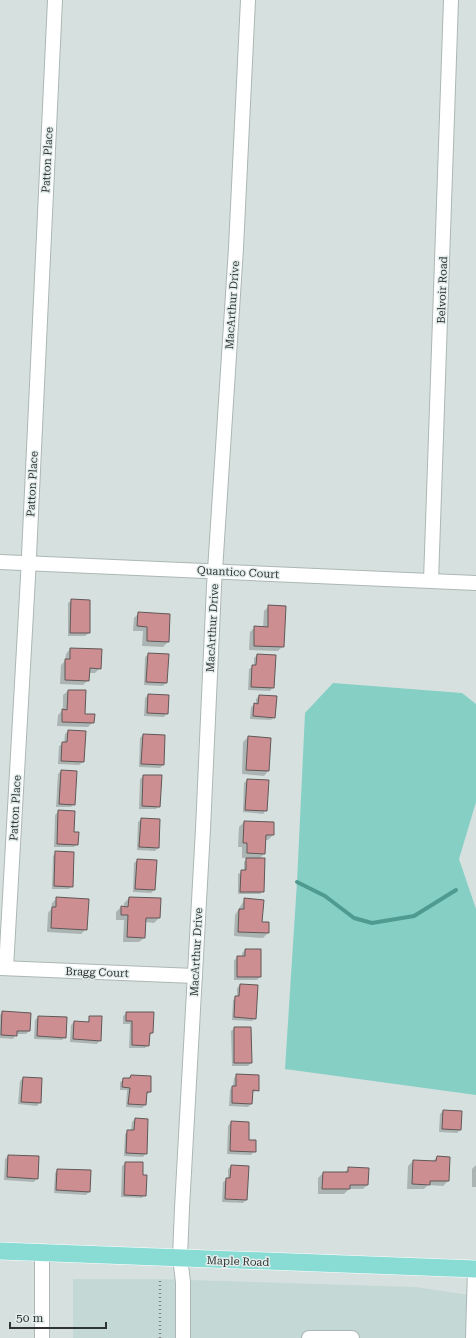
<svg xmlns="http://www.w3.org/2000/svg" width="476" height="1338" font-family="'Roboto Serif',serif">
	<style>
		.built { fill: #c4d8d5 }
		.green { fill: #86cfc5 }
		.shadow { fill: #0003 }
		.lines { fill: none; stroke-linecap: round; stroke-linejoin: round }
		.stream { stroke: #4f9b92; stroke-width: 4 }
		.building { fill: #cd8e91; stroke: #615858 }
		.minor-casing { stroke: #acb7b5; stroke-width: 16 }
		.major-casing { stroke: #fff; stroke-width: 18 }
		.path { stroke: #808886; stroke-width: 2.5; stroke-dasharray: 1 3; stroke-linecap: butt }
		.minor { stroke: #fff; stroke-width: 14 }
		.major { stroke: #88dcd4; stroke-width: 17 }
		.labels { text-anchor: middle; stroke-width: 3; stroke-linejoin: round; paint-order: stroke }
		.street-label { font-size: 11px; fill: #2f3332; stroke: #e3eeec }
	</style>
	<rect width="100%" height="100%" fill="#d6e1df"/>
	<polygon class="built" points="73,1279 154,1279 416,1287 476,1296 476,1338 73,1338"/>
	<polygon class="green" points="333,683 462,693 476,704 476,802 459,859 476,909 476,1095 285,1069 297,882 305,713"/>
	<g class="shadow">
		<polygon points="72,600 89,633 85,636 68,636 68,603"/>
		<polygon points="269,606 283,646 278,651 249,650 250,632 255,627 263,628 264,611"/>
		<polygon points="139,613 168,642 163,647 142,646 143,631 133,631 134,618"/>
		<polygon points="70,649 100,668 95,673 89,673 88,680 83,685 60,684 61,665 65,661 66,654"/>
		<polygon points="149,654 166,683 163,686 144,685 145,657"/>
		<polygon points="257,655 273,687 270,691 248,690 249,669 254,666 254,658"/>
		<polygon points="68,691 84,715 93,722 88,727 57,726 58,715 63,710 63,695"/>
		<polygon points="148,695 167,713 164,717 144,716 145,698"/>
		<polygon points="259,696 274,717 271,720 250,719 251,707 256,704 256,699"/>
		<polygon points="68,731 84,732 83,762 79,765 58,764 59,746 64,743 65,734"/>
		<polygon points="143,735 163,765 160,768 139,767 140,738"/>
		<polygon points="248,737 268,771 264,776 242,774 243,742"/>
		<polygon points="61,771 74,804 71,807 56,807 58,774"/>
		<polygon points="144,776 159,806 156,809 139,809 140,779"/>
		<polygon points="247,780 266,810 263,814 243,812 244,783"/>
		<polygon points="59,811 73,833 77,844 74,847 54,847 55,815"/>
		<polygon points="142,819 159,820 158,848 155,851 137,850 138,822"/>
		<polygon points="244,822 273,835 268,840 265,840 264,854 259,859 263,891 260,894 238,894 238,874 244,871 244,862 248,858 242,858 242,847 238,847 239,827"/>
		<polygon points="56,852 72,886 69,889 52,889 53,856"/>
		<polygon points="138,860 156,861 154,890 151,893 133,892 134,863"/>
		<polygon points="57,898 86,929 81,934 47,932 48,913 51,909 52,903"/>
		<polygon points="129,898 159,918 154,923 145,922 144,938 139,942 123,942 124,920 116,920 116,912 121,907 124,907 124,903"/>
		<polygon points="245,899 268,933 263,938 234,936 235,915"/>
		<polygon points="245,950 260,977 257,980 234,980 234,961 237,957 242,957 242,953"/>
		<polygon points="240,985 255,1018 252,1021 232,1020 233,1000 237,997 237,988"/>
		<polygon points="2,1012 29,1031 26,1034 16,1034 13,1039 0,1038 0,1015"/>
		<polygon points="127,1013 152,1033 149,1036 148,1045 145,1048 129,1048 130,1024 123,1024 123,1016"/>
		<polygon points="38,1017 65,1037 62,1040 34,1039 35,1020"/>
		<polygon points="90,1017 100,1040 97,1044 70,1042 71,1025 74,1022 87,1023"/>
		<polygon points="235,1028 251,1063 248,1066 232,1066 231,1031"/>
		<polygon points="237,1075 258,1090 252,1093 251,1104 248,1107 229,1106 230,1090 233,1086 234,1078"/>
		<polygon points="131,1076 150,1092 146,1095 145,1105 142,1108 126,1107 127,1090 120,1090 120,1082"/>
		<polygon points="23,1078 40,1102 37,1106 18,1104 20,1081"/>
		<polygon points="443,1111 460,1130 457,1133 439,1132 440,1114"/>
		<polygon points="135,1119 146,1153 143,1157 124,1156 125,1134 128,1131 131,1131 132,1122"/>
		<polygon points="231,1122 255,1151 251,1155 227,1154 228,1126"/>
		<polygon points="8,1156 37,1178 34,1182 4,1180 5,1159"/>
		<polygon points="437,1157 449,1158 448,1181 443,1186 428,1185 424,1189 407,1189 408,1166 413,1161 433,1161"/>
		<polygon points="126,1163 142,1176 145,1195 142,1198 121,1197 122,1166"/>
		<polygon points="476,1165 476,1187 472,1187 472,1169"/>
		<polygon points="231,1166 246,1200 243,1203 222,1202 223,1182 228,1179 228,1169"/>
		<polygon points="349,1168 368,1184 363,1189 349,1189 344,1194 318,1194 318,1178 323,1173 344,1173"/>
		<polygon points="58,1170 89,1192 86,1195 54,1193 55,1173"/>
	</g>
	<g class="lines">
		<polyline class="stream" points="297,882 325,896 354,918 372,923 414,916 456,890"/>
	</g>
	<g class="building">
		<polygon points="71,599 90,600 90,633 70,633"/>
		<polygon points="268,605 286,606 284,647 254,646 254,626 268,627"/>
		<polygon points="138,612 170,614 169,642 147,641 147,627 137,626"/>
		<polygon points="70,648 102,649 101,669 90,668 89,681 65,680 65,659 70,659"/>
		<polygon points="148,653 169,654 167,683 146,682"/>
		<polygon points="257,654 276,655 274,688 251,687 252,665 256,665"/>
		<polygon points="68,690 86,690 85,714 95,714 94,723 62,722 62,709 67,710"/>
		<polygon points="148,694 169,695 168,714 147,713"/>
		<polygon points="259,695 277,696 275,718 253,716 254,703 258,704"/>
		<polygon points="68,730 86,731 84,762 61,761 62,742 67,742"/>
		<polygon points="143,734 165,735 164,765 141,764"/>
		<polygon points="248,736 271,738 269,771 246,770"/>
		<polygon points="61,770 77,771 75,805 59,804"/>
		<polygon points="143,775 162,775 160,807 142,806"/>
		<polygon points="247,779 269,780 267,811 245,810"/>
		<polygon points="58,810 75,811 74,832 79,832 78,845 57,844"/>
		<polygon points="141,818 160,819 159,848 139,847"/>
		<polygon points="244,821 274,822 274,835 266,835 265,854 247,853 247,843 243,843"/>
		<polygon points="55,851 74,852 73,887 54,886"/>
		<polygon points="246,858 265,858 264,892 240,892 241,870 246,870"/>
		<polygon points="137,859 157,860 155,890 135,889"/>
		<polygon points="56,897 89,899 87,930 51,928 52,907 56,907"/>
		<polygon points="129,897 161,898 160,918 146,918 145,938 127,937 128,915 121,915 121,906 128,907"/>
		<polygon points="244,898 264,900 262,922 269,922 269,933 238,932 239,909 244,909"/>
		<polygon points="245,949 261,949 261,977 237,977 237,956 245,956"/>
		<polygon points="240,984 258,985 256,1019 234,1017 235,996 239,996"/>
		<polygon points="2,1011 31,1013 30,1031 17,1031 17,1036 1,1035"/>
		<polygon points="126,1012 154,1012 153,1033 150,1033 149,1046 132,1045 132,1021 126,1021"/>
		<polygon points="38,1016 67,1017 66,1038 37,1036"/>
		<polygon points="89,1016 102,1016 101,1041 73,1039 74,1021 89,1022"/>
		<polygon points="234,1027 251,1027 252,1063 234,1063"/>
		<polygon points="236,1074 259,1075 259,1091 253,1090 252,1104 232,1103 232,1086 236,1086"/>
		<polygon points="131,1075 151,1076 151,1092 147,1092 146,1105 128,1104 130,1088 122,1087 123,1078 130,1078"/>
		<polygon points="23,1077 42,1078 41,1103 21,1102"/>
		<polygon points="443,1110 462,1111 461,1130 442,1129"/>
		<polygon points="135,1118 148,1119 147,1154 126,1153 127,1130 134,1130"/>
		<polygon points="231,1121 249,1122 249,1140 256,1140 256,1152 230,1151"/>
		<polygon points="8,1155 39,1156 38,1179 7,1177"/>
		<polygon points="437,1156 450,1157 449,1181 430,1181 430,1185 412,1184 413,1160 436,1161"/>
		<polygon points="125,1162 143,1162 143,1175 147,1175 146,1196 124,1195"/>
		<polygon points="231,1165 249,1166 247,1200 225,1199 226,1178 230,1178"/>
		<polygon points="348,1167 369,1168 368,1185 350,1185 350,1189 322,1189 323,1172 348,1172"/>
		<polygon points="57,1169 91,1170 90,1192 56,1190"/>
	</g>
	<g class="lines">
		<g class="minor-casing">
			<g id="minor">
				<polyline points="0,562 476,583"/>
				<polyline points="431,581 451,0"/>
				<polyline points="0,968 195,976"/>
				<polyline points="6,968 28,577 55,0"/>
				<polyline points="42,1338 42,1253"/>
				<polyline points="183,1338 183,1282 180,1257 182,1208 203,829 214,586 236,248 248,0"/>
				<polyline points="309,1338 352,1338"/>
				<polyline points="473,1338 475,1269"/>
			</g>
		</g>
		<g class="major-casing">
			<polyline id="major" points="0,1251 476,1269"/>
		</g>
		<polyline class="path" points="160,1338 160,1281"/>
		<use href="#minor" class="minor"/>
		<use href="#major" class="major"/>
	</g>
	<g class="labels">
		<g class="street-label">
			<text transform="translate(47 160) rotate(-87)" y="4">Patton Place</text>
			<text transform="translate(442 290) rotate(-88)" y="4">Belvoir Road</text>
			<text transform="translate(232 305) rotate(-86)" y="4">MacArthur Drive</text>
			<text transform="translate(32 484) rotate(-87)" y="4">Patton Place</text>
			<text transform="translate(238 572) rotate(3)" y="4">Quantico Court</text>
			<text transform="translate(212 628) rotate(-87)" y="4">MacArthur Drive</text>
			<text transform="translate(15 808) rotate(-87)" y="4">Patton Place</text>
			<text transform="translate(196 952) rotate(-87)" y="4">MacArthur Drive</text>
			<text transform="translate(97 972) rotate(2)" y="4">Bragg Court</text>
			<text transform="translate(238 1261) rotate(2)" y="4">Maple Road</text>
		</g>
	</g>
	<path d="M10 1322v6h96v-6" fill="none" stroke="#2f3332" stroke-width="2"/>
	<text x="16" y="1322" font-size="12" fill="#2f3332" stroke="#e3eeec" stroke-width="3" paint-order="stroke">50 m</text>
</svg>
